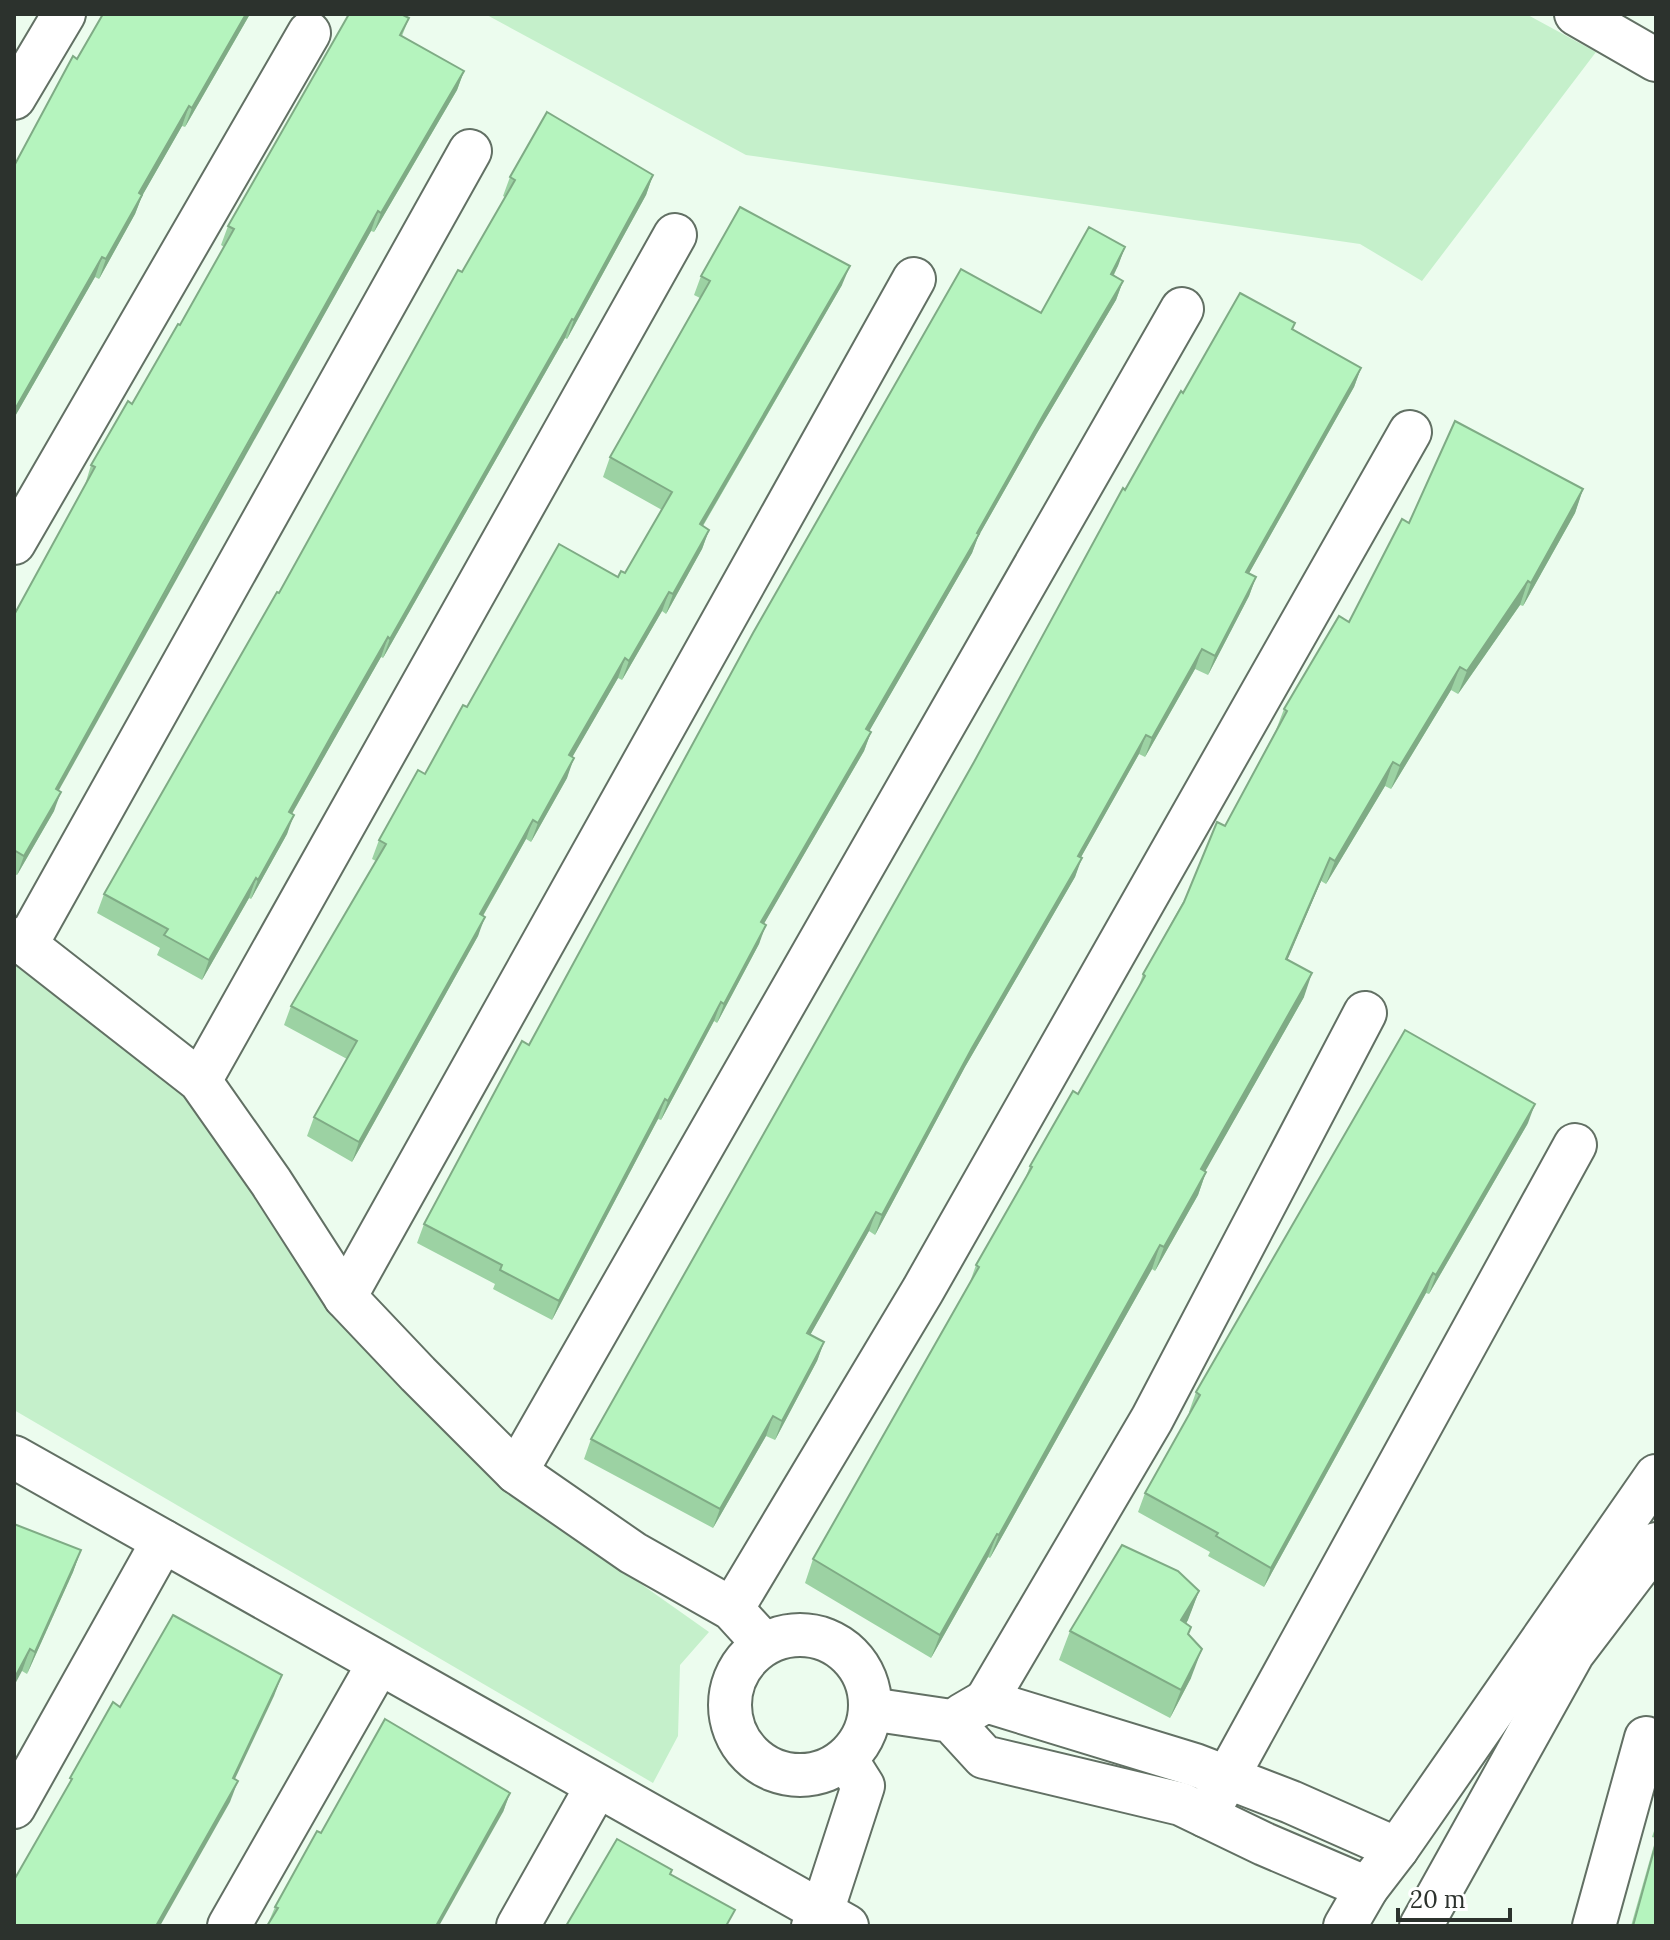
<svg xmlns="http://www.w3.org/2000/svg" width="1670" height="1940" font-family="Lora,serif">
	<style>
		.green { fill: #c5f0cb }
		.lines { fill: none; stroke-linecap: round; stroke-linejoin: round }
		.minor-casing { stroke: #627064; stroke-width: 46 }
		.minor { stroke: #fff; stroke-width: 42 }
		.wall { fill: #9cd2a3 }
		.shaded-wall { fill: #7fab85 }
		.building { fill: #b5f4be; stroke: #7fab85; stroke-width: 2 }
	</style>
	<rect width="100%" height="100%" fill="#ecfcee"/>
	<g class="green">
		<polygon points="485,14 1526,14 1596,52 1422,281 1360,244 746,155"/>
		<polygon points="14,952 180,1081 522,1500 709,1632 680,1665 678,1736 653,1783 14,1410"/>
	</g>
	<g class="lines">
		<g class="minor-casing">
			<g id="minor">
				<polyline points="1576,14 1656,60"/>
				<polyline points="14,98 64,14"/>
				<polyline points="14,543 309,33"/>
				<polyline points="14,939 26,945 200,1081 271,1182 345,1297 418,1374 516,1472 633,1553 732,1609 764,1644"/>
				<polyline points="26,945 470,151"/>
				<polyline points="200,1081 675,235"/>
				<polyline points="345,1297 914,279"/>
				<polyline points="14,1457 847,1926"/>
				<polyline points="516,1472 1182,309"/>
				<polyline points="732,1609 923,1290 1410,432"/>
				<circle cx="800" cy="1705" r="70"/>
				<polyline points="986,1701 1152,1419 1365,1013"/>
				<polyline points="870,1709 951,1721 984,1757 1181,1804 1264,1844 1367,1888"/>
				<polyline points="962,1715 986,1701 1195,1765 1291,1802 1397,1849"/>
				<polyline points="14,1807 163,1541"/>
				<polyline points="1206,1816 1575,1145"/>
				<polyline points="229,1926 379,1663"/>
				<polyline points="518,1926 597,1786"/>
				<polyline points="813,1926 822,1912 863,1786 846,1759"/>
				<polyline points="1345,1926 1367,1888 1397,1849 1656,1476"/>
				<polyline points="1421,1926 1573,1653 1656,1544"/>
				<polyline points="1594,1926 1646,1738"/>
			</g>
		</g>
		<use href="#minor" class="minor"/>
	</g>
	<g class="wall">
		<polygon points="103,14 250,14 185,127 182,126 142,196 135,214 99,279 95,277 14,418 14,166"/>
		<polygon points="409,18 402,36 464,71 457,90 374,232 371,231 182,567 58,790 54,811 17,875 14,874 14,615 85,485 91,465 132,404 180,325 224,247 221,245 228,226"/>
		<polygon points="653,175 646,195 567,339 565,338 383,658 381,657 326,753 292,814 287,834 251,899 249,898 202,980 157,955 160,948 97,913 104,894 279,593 505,197 503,196 510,177"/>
		<polygon points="1125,247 1114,275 1123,281 1116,300 1037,433 978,537 972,553 869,731 871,732 864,751 764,923 759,944 717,1023 714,1021 661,1120 658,1119 552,1320 493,1289 495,1284 417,1243 424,1224 529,1045 1041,313"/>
		<polygon points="701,276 842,285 703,526 709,530 702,549 666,614 662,611 622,680 618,678 572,757 567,778 531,842 526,839 483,916 478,936 352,1162 307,1136 314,1117 347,1059 284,1025 291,1006 376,861 372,859 379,840 425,774 467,707 618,577 625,573 662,510 603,477 610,457 700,298 694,295"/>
		<polygon points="1295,323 1293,329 1361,368 1354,387 1249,573 1256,577 1249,596 1208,675 1195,669 1145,757 1139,754 1081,857 1075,877 965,1067 875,1235 869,1231 810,1335 824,1342 817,1361 775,1440 766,1436 713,1528 584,1459 591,1439 974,762 1125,490 1183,393"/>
		<polygon points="1583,489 1575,513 1523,606 1520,605 1458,694 1451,690 1391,789 1385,786 1326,884 1321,881 1287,960 1304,997 1205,1171 1206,1172 1198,1195 1155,1271 1152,1269 990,1558 988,1557 931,1658 805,1583 813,1559 970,1282 976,1265 1025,1179 1030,1166 1078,1094 1138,989 1143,974 1225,826 1276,730 1284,709 1349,622 1409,523"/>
		<polygon points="1528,1123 1429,1294 1426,1293 1264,1587 1208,1556 1210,1552 1138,1512 1145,1493 1190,1413 1189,1412 1196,1392"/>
		<polygon points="14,1524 81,1550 73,1572 27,1674 22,1671"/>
		<polygon points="1199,1591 1186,1624 1188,1634 1191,1678 1170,1718 1059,1660 1070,1631"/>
		<polygon points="510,1793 503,1812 267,1926 275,1907 321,1833"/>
		<polygon points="1656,1825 1656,1926 1631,1926 1656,1838 1652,1837"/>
	</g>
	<g class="shaded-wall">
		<polygon points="246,14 250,14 185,127 192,108"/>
		<polygon points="464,71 457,90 374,232 381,213"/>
		<polygon points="189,106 182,126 142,196 135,214 99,279 106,259 139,193"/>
		<polygon points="653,175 646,195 567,339 574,320"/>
		<polygon points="378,211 371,231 49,808 56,789"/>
		<polygon points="1125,247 1118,266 1104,293 1111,274"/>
		<polygon points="102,257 95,277 14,418 14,411"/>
		<polygon points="850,266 842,285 692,544 700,524"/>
		<polygon points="1123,281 1116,300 1037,433 978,537 972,553 859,749 866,729 977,533 1044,414"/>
		<polygon points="572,319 565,338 383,658 390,639"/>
		<polygon points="1361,368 1354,387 1239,591 1246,572"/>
		<polygon points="1583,489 1575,513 1523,606 1531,583"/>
		<polygon points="709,530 702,549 666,614 673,594"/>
		<polygon points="1256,577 1249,596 1208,675 1215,656"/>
		<polygon points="1528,581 1520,605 1458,694 1467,671"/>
		<polygon points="669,592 662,611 622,680 629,661"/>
		<polygon points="388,637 381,657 282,831 289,812"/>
		<polygon points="1202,649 1195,669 1145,757 1152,738"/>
		<polygon points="625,658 618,678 562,775 569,755"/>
		<polygon points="1460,667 1451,690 1391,789 1400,766"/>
		<polygon points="871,732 864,751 754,941 761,922"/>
		<polygon points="1146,735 1139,754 1071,875 1078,856"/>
		<polygon points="574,758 567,778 531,842 538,823"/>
		<polygon points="1393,762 1385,786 1326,884 1335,861"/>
		<polygon points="61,792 54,811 17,875 24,856"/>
		<polygon points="294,815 287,834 251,899 258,880"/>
		<polygon points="533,820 526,839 473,933 480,914"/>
		<polygon points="1082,858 1075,877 965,1067 875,1235 882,1215 972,1048"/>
		<polygon points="1330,858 1321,881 1278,982 1286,959"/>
		<polygon points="256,878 249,898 202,980 209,960"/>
		<polygon points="485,917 478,936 352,1162 359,1142"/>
		<polygon points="766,925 759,944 717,1023 724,1004"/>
		<polygon points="1312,973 1304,997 1193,1193 1201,1169"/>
		<polygon points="721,1002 714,1021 661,1120 668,1101"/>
		<polygon points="665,1099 658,1119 552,1320 559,1301"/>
		<polygon points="1535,1104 1528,1123 1429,1294 1436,1275"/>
		<polygon points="1206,1172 1198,1195 1155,1271 1164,1247"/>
		<polygon points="876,1212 869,1231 800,1353 807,1333"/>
		<polygon points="1160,1245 1152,1269 990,1558 999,1535"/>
		<polygon points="1433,1273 1426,1293 1264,1587 1271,1568"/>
		<polygon points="824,1342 817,1361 775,1440 782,1421"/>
		<polygon points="773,1416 766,1436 713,1528 720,1509"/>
		<polygon points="997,1534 988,1557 931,1658 940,1635"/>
		<polygon points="81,1550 73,1572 27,1674 35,1652"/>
		<polygon points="1199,1591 1188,1620 1171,1649 1181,1620"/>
		<polygon points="30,1649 22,1671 14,1686 14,1679"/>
		<polygon points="1202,1649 1191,1678 1170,1718 1181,1690"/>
		<polygon points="282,1675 274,1696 225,1800 233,1778"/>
		<polygon points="238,1781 230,1802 160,1926 156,1926"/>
		<polygon points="510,1793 503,1812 439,1926 436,1926"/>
	</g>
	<g class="building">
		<polygon points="103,14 246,14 192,108 189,106 139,193 142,195 106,259 102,257 14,411 14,166 73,56 77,59"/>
		<polygon points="349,14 401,14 409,18 400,35 464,71 381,213 378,211 189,548 56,789 61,792 24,856 14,850 14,615 95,467 91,465 128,401 132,404 178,324 180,325 234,229 228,226"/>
		<polygon points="547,112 653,175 574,320 572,319 390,639 388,637 333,733 289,812 294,815 258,880 256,878 209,960 164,935 168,929 104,894 277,592 279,593 458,270 462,272 515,180 510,177"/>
		<polygon points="740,207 850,266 700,524 709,530 673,594 669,592 629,661 625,658 569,755 574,758 538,823 533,820 480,914 485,917 359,1142 314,1117 357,1041 291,1006 386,844 379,840 418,770 425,774 463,705 467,707 559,544 618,577 621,571 625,573 672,492 610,457 710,281 701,276"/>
		<polygon points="1089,227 1125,247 1111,274 1123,281 1044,414 977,533 979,534 866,729 871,732 761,922 766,925 724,1004 721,1002 668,1101 665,1099 559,1301 500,1270 502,1265 424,1224 522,1041 529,1045 753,633 961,269 1041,313"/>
		<polygon points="1240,293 1295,323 1292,329 1361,368 1246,572 1256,577 1215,656 1202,649 1152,738 1146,735 1078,856 1082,858 972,1048 882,1215 876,1212 807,1333 824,1342 782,1421 773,1416 720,1509 591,1439 974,762 1123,488 1125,490 1181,391 1183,393"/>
		<polygon points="1455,421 1583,489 1531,583 1528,581 1467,671 1460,667 1400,766 1393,762 1335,861 1330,858 1286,959 1312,973 1201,1169 1206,1172 1164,1247 1160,1245 999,1535 997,1534 940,1635 813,1559 979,1267 976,1265 1032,1167 1030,1166 1073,1091 1078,1094 1145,976 1143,974 1184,902 1217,822 1225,826 1287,711 1284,709 1339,616 1349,622 1402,519 1409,523"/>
		<polygon points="1405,1030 1535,1104 1436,1275 1433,1273 1271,1568 1216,1536 1218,1533 1145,1493 1200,1395 1196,1392"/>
		<polygon points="14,1524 81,1550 35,1652 30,1649 14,1679"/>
		<polygon points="1122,1545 1178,1571 1199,1591 1181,1620 1191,1627 1188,1634 1202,1649 1181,1690 1070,1631"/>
		<polygon points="173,1615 282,1675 233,1778 238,1781 156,1926 14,1926 14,1880 72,1779 70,1778 113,1702 120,1707"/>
		<polygon points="385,1719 510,1793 436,1926 267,1926 278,1908 275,1907 317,1831 321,1833"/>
		<polygon points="617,1839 672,1870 670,1874 735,1910 726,1926 566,1926"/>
		<polygon points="1656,1843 1656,1926 1633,1926"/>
	</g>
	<rect width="1670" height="1940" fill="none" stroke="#2c322d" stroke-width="32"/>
	<path d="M1398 1908v12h112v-12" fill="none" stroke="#2c322d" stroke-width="4"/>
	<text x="1410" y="1908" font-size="24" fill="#2c322d" stroke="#ffffff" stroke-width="6" paint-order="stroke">20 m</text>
</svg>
